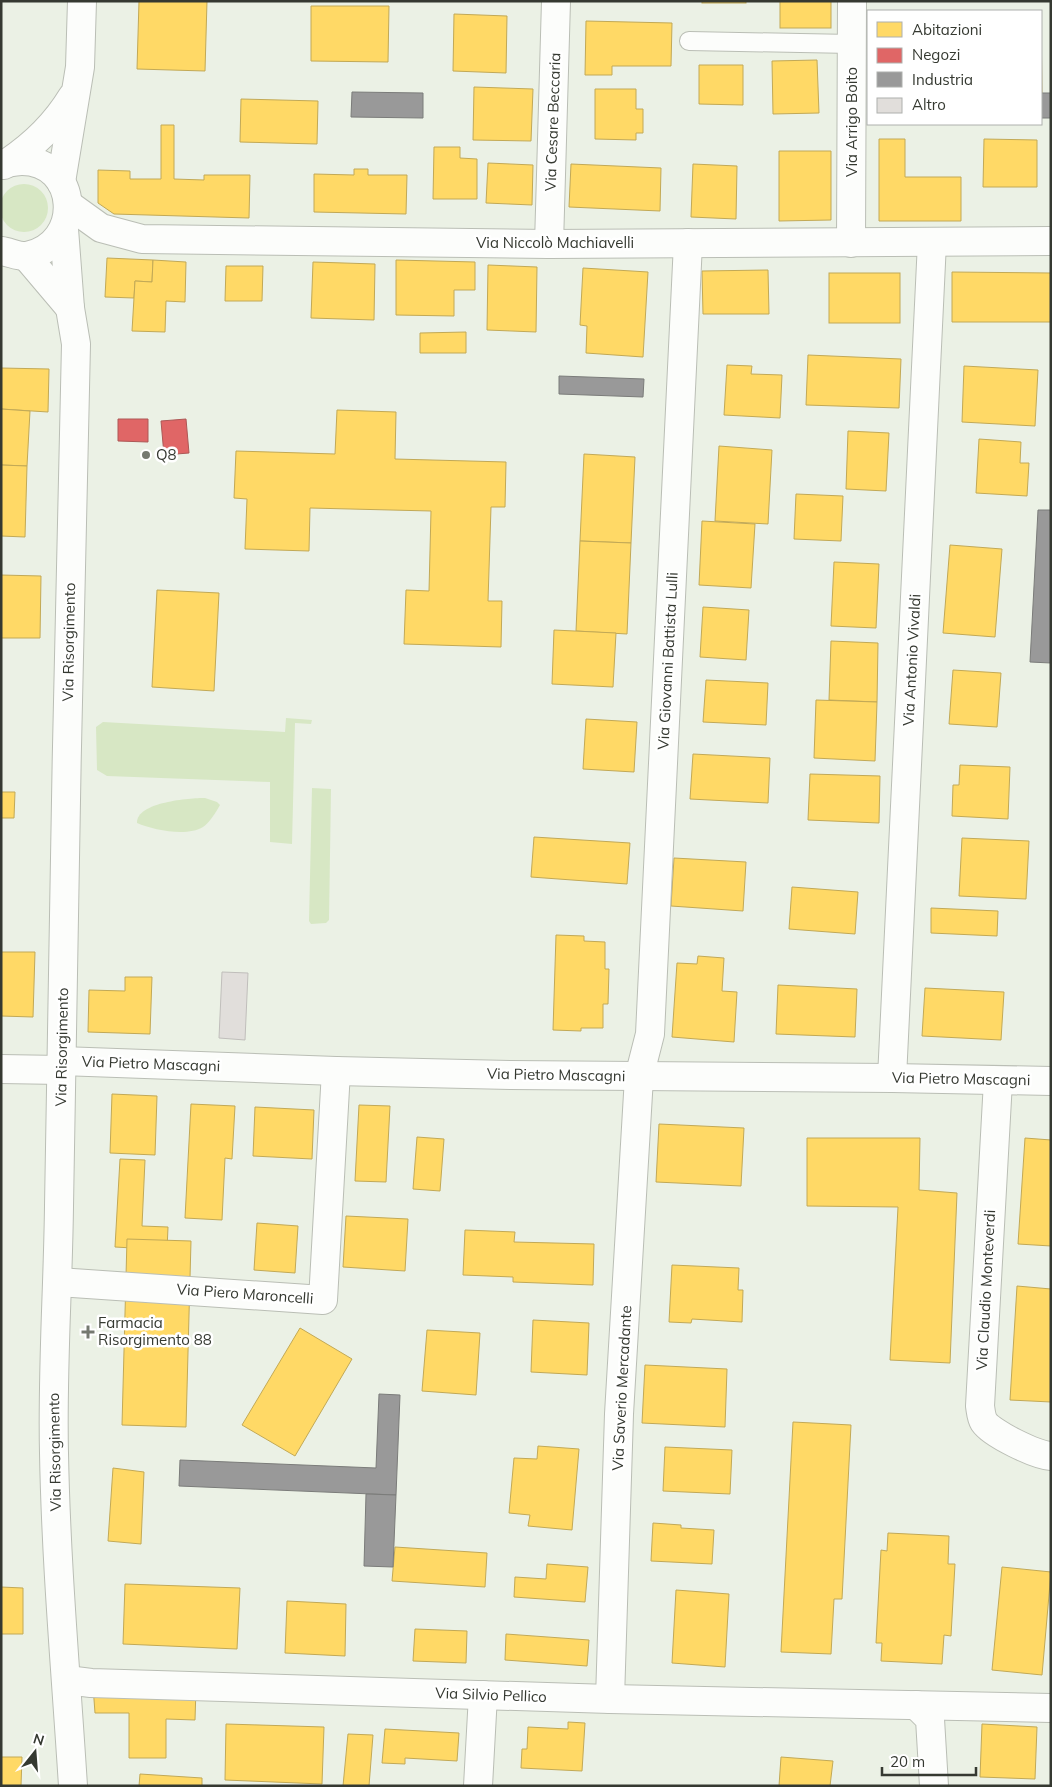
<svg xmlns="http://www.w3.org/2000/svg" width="1052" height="1787" font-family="Mulish,sans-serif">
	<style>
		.green { fill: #d7e7c4 }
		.homes { fill: #ffd966; stroke: #c2a956 }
		.shops { fill: #e06666; stroke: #ad5856 }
		.industry { fill: #999; stroke: #7b7c7a }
		.building { fill: #e1dedb; stroke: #c0bebb }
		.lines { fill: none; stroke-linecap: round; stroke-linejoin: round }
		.service-casing { stroke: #babeb5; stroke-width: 20 }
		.minor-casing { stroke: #babeb5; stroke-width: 30 }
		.tertiary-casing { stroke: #babeb5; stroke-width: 30 }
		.service { stroke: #fcfdfb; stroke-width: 18 }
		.minor { stroke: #fcfdfb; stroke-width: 28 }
		.tertiary { stroke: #fcfdfb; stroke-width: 28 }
		.poi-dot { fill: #757970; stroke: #fff; stroke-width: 2 }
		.labels { text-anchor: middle; stroke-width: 5; stroke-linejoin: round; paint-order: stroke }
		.street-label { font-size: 15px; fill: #353931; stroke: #fff }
		.poi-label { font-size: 15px; fill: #353931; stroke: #fff; text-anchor: start }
	</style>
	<rect width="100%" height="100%" fill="#ebf1e5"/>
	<g class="green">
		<circle cx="24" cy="208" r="24"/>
		<polygon points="286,718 312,720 311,724 295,723 292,844 270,842 270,782 107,776 97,770 96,727 103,722 285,732"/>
		<polygon points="312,788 331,789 329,920 326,923 311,924 309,921"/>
		<path d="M205,798l12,4 3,3c-4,7 -10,17 -17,22 -16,10 -50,3 -66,-4 -1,-21 53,-25 68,-25z"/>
	</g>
	<g class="homes">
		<polygon points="139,1 207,1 205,71 137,69"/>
		<rect x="702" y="1" width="44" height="2"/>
		<rect x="780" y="1" width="51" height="27"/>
		<polygon points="311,6 389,6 388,62 311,61"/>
		<polygon points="454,14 507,16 506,73 453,71"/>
		<polygon points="1041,18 1042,93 1041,93"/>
		<polygon points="586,21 672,23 671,66 612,66 612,75 585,75"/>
		<polygon points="817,60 819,113 773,114 772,61"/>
		<polygon points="699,65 743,65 743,105 699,104"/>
		<polygon points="474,87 533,89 531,141 473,140"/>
		<polygon points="595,89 636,89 636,109 643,109 643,133 636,133 636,140 595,139"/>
		<polygon points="241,99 318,101 317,144 240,142"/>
		<polygon points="161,125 174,125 174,179 204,180 204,175 250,175 249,218 114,214 98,203 98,170 130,171 130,179 161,179"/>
		<polygon points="879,139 905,139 905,177 961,177 961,221 879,221"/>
		<polygon points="984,139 1037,140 1037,187 983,187"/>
		<polygon points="434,147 460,147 460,158 477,159 477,199 433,199"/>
		<polygon points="779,151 831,151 831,220 779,221"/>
		<polygon points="488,163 533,165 532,205 486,203"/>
		<polygon points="571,164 661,168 660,211 569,207"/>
		<polygon points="693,164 737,166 736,219 691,217"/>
		<polygon points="354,169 368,169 368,175 407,175 406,214 314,212 314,174 354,175"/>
		<polygon points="107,258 153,260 152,282 135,281 134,298 105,297"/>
		<polygon points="153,260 186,262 185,302 166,301 165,332 132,331 135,281 152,282"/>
		<polygon points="396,260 475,262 475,290 454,290 454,316 396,315"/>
		<polygon points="313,262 375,264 374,320 311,318"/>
		<polygon points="488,265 537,267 536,332 487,330"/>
		<polygon points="226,266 263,266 262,301 225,301"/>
		<polygon points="583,268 648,272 643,357 586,353 587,326 580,325"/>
		<polygon points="768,270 769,314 703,314 702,271"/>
		<polygon points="952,272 1051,273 1051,322 952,322"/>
		<rect x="829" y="273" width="71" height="50"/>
		<polygon points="466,332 466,353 420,353 420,333"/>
		<polygon points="808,355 901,359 899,408 806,405"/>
		<polygon points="727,365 752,366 751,374 782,375 780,418 724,415"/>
		<polygon points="964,366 1038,370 1035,426 962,422"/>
		<polygon points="1,368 49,369 48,412 1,409"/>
		<polygon points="1,409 30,411 27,466 1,465"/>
		<polygon points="337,410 396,412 395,459 506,462 505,507 491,507 488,601 502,601 501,647 404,644 406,590 429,591 431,511 310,508 309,551 245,549 247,499 234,498 236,451 335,454"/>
		<polygon points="848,431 889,433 886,491 846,489"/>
		<polygon points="979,439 1021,442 1020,463 1029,463 1027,496 976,493"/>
		<polygon points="719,446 772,450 768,524 715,521"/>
		<polygon points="584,454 635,457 631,543 580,541"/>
		<polygon points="1,465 27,466 25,537 1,536"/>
		<polygon points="796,494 843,496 841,541 794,539"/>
		<polygon points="702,521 755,524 751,588 699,585"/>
		<polygon points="580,541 631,543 627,634 576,631"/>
		<polygon points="950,545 1002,549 995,637 943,633"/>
		<polygon points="834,562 879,564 876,628 831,626"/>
		<polygon points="1,575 41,576 40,638 1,638"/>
		<polygon points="157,590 219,593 214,691 152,687"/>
		<polygon points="703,607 749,610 746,660 700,657"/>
		<polygon points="554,630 616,633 613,687 552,684"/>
		<polygon points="831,641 878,643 877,702 829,700"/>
		<polygon points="953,670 1001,673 997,727 949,724"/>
		<polygon points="706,680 768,683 766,725 703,722"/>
		<polygon points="816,700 877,702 875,761 814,758"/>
		<polygon points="586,719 637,722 634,772 583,769"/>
		<polygon points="693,754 770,758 768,803 690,799"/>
		<polygon points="960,765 1010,767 1008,819 952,816 953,785 959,785"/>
		<polygon points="810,774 880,776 879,823 808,820"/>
		<polygon points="1,792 15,792 14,818 1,818"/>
		<polygon points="534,837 630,843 627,884 531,877"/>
		<polygon points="962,838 1029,841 1026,899 959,896"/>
		<polygon points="674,858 746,862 743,911 671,906"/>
		<polygon points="792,887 858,892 855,934 789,929"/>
		<polygon points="931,908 998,911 997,936 931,933"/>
		<polygon points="556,935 584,936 584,941 605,942 605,969 609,969 608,1004 603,1004 603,1028 581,1028 581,1031 553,1030"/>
		<polygon points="1,952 35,952 33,1017 1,1016"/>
		<polygon points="698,956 724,958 722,991 737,992 734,1042 672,1037 677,963 697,964"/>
		<polygon points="125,977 152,977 150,1034 88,1032 89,990 125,991"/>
		<polygon points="778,985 857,989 855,1037 776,1034"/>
		<polygon points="925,988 1004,992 1001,1040 922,1036"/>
		<polygon points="112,1094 157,1096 155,1155 110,1153"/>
		<polygon points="191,1104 235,1106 232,1159 225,1158 222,1220 185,1218"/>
		<polygon points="359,1105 390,1106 386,1182 355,1181"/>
		<polygon points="255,1107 314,1110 312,1159 253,1156"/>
		<polygon points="659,1124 744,1128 741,1186 656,1182"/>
		<polygon points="417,1137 444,1139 440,1191 413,1189"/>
		<polygon points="807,1138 920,1138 919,1190 957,1193 950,1363 890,1360 898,1207 807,1206"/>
		<polygon points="1025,1138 1051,1140 1051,1246 1018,1244"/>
		<polygon points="120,1159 145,1160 142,1226 168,1227 167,1250 115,1247"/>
		<polygon points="346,1216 408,1219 405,1271 343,1267"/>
		<polygon points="257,1223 298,1226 295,1273 254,1270"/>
		<polygon points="465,1230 515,1232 514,1242 594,1244 593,1285 513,1282 513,1277 463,1275"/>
		<polygon points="127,1239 191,1241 186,1427 122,1425"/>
		<polygon points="672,1265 739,1268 738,1290 743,1290 742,1322 692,1319 691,1323 669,1322"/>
		<polygon points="1017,1286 1051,1289 1051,1402 1010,1400"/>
		<polygon points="533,1320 589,1323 587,1375 531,1372"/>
		<polygon points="300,1328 352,1359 295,1456 242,1425"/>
		<polygon points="427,1330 480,1333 476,1395 422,1391"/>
		<polygon points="645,1365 727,1369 725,1427 642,1423"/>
		<polygon points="793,1422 851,1425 842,1599 834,1599 831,1654 781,1652"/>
		<polygon points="538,1446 579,1449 572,1530 528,1526 530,1515 509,1513 514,1458 537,1459"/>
		<polygon points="665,1447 732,1450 730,1494 663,1491"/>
		<polygon points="113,1468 144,1472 141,1544 108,1541"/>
		<polygon points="653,1523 681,1525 681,1528 714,1530 712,1564 651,1561"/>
		<polygon points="888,1533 949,1536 948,1564 955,1564 951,1636 944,1635 942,1664 881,1661 882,1643 876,1643 881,1550 887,1551"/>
		<polygon points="395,1547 487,1553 485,1587 392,1581"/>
		<polygon points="547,1564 588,1567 585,1602 514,1597 515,1577 546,1579"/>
		<polygon points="1002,1567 1051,1572 1042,1675 992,1670"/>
		<polygon points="125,1584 240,1588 237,1649 123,1644"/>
		<polygon points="1,1587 23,1588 23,1634 1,1634"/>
		<polygon points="676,1590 729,1594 725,1667 672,1663"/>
		<polygon points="287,1601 346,1604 345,1656 285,1653"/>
		<polygon points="415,1629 467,1631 466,1663 413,1661"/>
		<polygon points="506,1634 589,1640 587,1666 505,1660"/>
		<polygon points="93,1686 196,1688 195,1720 166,1719 166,1758 129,1758 129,1713 95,1713"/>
		<polygon points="568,1722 585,1723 582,1771 521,1768 522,1749 527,1749 528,1727 568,1729"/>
		<polygon points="226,1724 324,1727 322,1784 225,1780"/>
		<polygon points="982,1724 1037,1727 1035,1779 980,1777"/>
		<polygon points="385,1729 459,1733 457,1761 405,1758 405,1764 382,1763"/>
		<polygon points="348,1734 373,1735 369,1786 343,1786"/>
		<polygon points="1,1757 22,1757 21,1786 1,1786"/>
		<polygon points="781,1757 833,1761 830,1786 779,1786"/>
		<polygon points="140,1774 202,1778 202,1786 139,1786"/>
	</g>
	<g class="shops">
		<polygon points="118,419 148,419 148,442 118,441"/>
		<polygon points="186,419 189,453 164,455 161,421"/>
	</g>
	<g class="industry">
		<polygon points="352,92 423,93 423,118 351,117"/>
		<rect x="1041" y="93" width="10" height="25"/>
		<polygon points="559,376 644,379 643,397 559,394"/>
		<polygon points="1038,510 1051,510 1051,663 1030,662"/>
		<polygon points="379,1394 400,1395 396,1495 179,1486 180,1460 376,1468"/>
		<polygon points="366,1494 396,1495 393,1567 364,1566"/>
	</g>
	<polygon class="building" points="222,972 248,973 245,1040 219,1038"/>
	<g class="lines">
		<g class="service-casing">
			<polyline id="service" points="689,41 852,44"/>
		</g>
		<g class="minor-casing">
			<g id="minor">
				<path d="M64,229l6,79 6,36c-6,287 -14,575 -17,862 -1,82 -7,165 -5,247 2,111 12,222 19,333"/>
				<polyline points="851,243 852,1"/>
				<polyline points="549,244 556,1"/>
				<polyline points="26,256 70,308"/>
				<polyline points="61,1061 336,1071 511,1075 892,1078 1051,1081"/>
				<polyline points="1,1069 61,1070"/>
				<polyline points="892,1078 932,242"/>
				<path d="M998,1081l-18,325c1,6 1,11 4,16 8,12 52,33 67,34"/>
				<polyline points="58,1282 323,1300 336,1071"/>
				<polyline points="67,1680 91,1683 610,1699 1051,1708"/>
				<polyline points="610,1699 619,1414 639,1077 650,1034 688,243"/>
				<polyline points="916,1705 930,1719 934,1786"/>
				<polyline points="478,1786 483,1695"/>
			</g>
		</g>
		<g class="tertiary-casing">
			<g id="tertiary">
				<path d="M4,165c28,-18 51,-40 68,-68"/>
				<polyline points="61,182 80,67 82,1"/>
				<polyline points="69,205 101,228 142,239 549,244 1051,241"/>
				<path d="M1,251c8,1 19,6 26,5 58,-12 52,-95 -5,-95 -5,0 -10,1 -15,2"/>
			</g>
		</g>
		<use href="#service" class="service"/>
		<use href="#minor" class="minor"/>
		<use href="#tertiary" class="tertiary"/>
	</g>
	<g class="poi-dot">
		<circle cx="146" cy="455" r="5"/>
		<path d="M85.5 1324.5h5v5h5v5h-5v5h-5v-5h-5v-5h5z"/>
	</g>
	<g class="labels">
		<g class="street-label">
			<text transform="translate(553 122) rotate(-88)" y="5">Via Cesare Beccaria</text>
			<text transform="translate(852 122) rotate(-90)" y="5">Via Arrigo Boito</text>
			<text x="555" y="248">Via Niccolò Machiavelli</text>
			<text transform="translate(69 642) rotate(-89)" y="5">Via Risorgimento</text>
			<text transform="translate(912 660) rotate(-87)" y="5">Via Antonio Vivaldi</text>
			<text transform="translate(668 661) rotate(-87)" y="5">Via Giovanni Battista Lulli</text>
			<text transform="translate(62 1047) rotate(-89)" y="5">Via Risorgimento</text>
			<text transform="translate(151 1064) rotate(2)" y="5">Via Pietro Mascagni</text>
			<text transform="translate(556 1075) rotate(1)" y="5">Via Pietro Mascagni</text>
			<text transform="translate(961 1079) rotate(1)" y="5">Via Pietro Mascagni</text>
			<text transform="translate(986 1290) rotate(-87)" y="5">Via Claudio Monteverdi</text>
			<text transform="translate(245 1294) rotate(4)" y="5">Via Piero Maroncelli</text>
			<text transform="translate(622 1388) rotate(-87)" y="5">Via Saverio Mercadante</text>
			<text transform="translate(55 1452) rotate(-91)" y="5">Via Risorgimento</text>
			<text transform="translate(491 1695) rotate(2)" y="5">Via Silvio Pellico</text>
		</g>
		<g class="poi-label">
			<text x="156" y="460">Q8</text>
			<text x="98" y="1328">Farmacia<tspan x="98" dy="17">Risorgimento 88</tspan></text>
		</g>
	</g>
	<rect width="1052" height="1787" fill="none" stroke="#353931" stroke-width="5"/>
	<rect x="867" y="10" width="175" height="115" fill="#ffffff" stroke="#aeb0ad"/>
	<rect x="877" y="22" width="25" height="15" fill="#ffd966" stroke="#aeb0ad"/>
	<text x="912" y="35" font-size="15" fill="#353931">Abitazioni</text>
	<rect x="877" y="48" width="25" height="15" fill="#e06666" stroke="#aeb0ad"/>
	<text x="912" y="60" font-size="15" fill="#353931">Negozi</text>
	<rect x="877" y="72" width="25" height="15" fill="#999999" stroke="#aeb0ad"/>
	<text x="912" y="85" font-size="15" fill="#353931">Industria</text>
	<rect x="877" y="98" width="25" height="15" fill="#e1dedb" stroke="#aeb0ad"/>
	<text x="912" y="110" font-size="15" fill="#353931">Altro</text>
	<g transform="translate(35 1752) rotate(17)" stroke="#ffffff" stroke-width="4" paint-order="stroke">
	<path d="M0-4L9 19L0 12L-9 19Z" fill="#353931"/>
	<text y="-8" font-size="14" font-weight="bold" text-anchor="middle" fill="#353931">N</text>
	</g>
	<path d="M882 1767v8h94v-8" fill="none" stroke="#353931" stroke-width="2.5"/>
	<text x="890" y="1767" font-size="15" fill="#353931" stroke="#ffffff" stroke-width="4" paint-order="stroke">20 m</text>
</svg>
